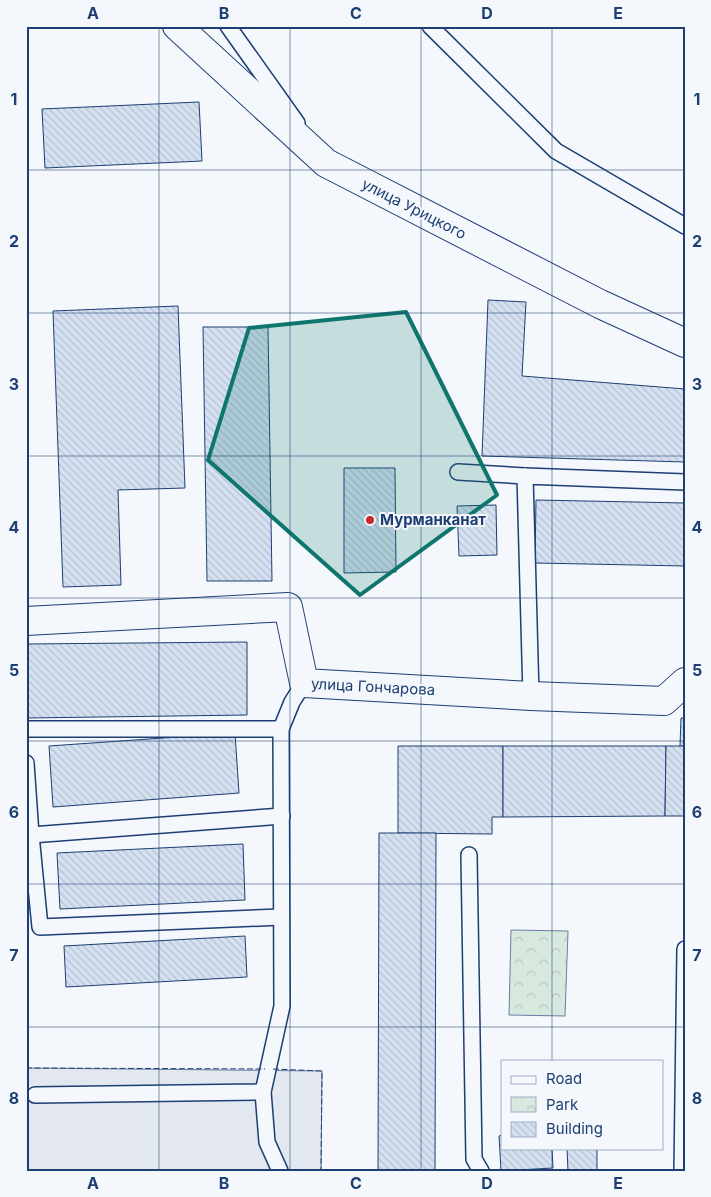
<svg xmlns="http://www.w3.org/2000/svg" width="711" height="1197" font-family="Inter,sans-serif">
	<style>
		.park { fill: url(#park-crowns); stroke: #687fa3 }
		.parking { fill: #e3e8f0; stroke: #687fa3 }
		.building { fill: url(#building-back-hatch); stroke: #1d3f73 }
		.lines { fill: none; stroke-linecap: round; stroke-linejoin: round }
		.service-casing { stroke: #1d3f73; stroke-width: 18 }
		.minor-casing { stroke: #1d3f73; stroke-width: 30 }
		.service { stroke: #f4f7fb; stroke-width: 15 }
		.minor { stroke: #f4f7fb; stroke-width: 28 }
		.fence { stroke: #1d3f73; stroke-width: 1; stroke-dasharray: 6 2.5; stroke-linecap: butt }
		.marked { fill: #0f766e; fill-opacity: 0.2; stroke: #0f766e; stroke-width: 4; stroke-linejoin: round }
		.grid { fill: none; stroke: #1d3f73; stroke-width: 1; stroke-opacity: 0.55 }
		.poi-dot { fill: #c62828; stroke: #f4f7fb; stroke-width: 2 }
		.labels { text-anchor: middle; stroke-width: 4; stroke-linejoin: round; paint-order: stroke }
		.street-label { font-size: 15px; fill: #1d3f73; stroke: #f4f7fb }
		.poi-label { font-size: 15px; font-weight: bold; fill: #1d3f73; stroke: #f4f7fb; text-anchor: start }
		.neatline { fill: none; stroke: #1d3f73; stroke-width: 2 }
		.grid-label { font-size: 16px; text-anchor: middle; font-weight: bold; fill: #1d3f73 }
	</style>
	<defs>
		<pattern id="park-crowns" width="20" height="18" patternUnits="userSpaceOnUse" patternTransform="scale(1.25)"><rect width="20" height="18" fill="#d7e8df"/><path d="M2 6a3 3 0 1 1 6 0M12 15a3 3 0 1 1 6 0" fill="none" stroke="#b8c8c3"/></pattern>
		<pattern id="building-back-hatch" width="6" height="6" patternUnits="userSpaceOnUse" patternTransform="scale(1.25)"><rect width="6" height="6" fill="#d5e0f0"/><path d="M-1 5l2 2M0 0l6 6M5-1l2 2" fill="none" stroke="#b6c1d1"/></pattern>
	</defs>
	<rect width="100%" height="100%" fill="#f4f7fb"/>
	<polygon class="park" points="511,930 568,931 565,1016 509,1015"/>
	<polygon class="parking" points="26,1068 322,1071 321,1171 26,1171"/>
	<g class="building">
		<polygon points="199,102 202,161 45,168 42,109"/>
		<polygon points="488,300 526,302 522,376 685,389 685,462 482,456"/>
		<polygon points="178,306 185,488 118,490 121,585 63,587 53,311"/>
		<polygon points="203,327 268,327 272,581 207,581"/>
		<polygon points="344,468 395,468 396,572 344,573"/>
		<polygon points="536,500 685,503 685,566 535,563"/>
		<polygon points="496,505 497,555 459,556 457,506"/>
		<polygon points="247,642 247,715 26,718 26,644"/>
		<polygon points="681,718 685,718 685,746 680,746"/>
		<polygon points="235,733 239,793 53,807 49,746"/>
		<polygon points="398,746 503,746 503,817 492,817 492,834 398,833"/>
		<polygon points="503,746 666,746 665,816 503,817"/>
		<polygon points="666,746 685,746 685,816 665,816"/>
		<polygon points="379,833 436,833 435,1171 378,1171"/>
		<polygon points="243,844 245,900 60,909 57,853"/>
		<polygon points="245,936 247,977 66,987 64,946"/>
		<polygon points="502,1135 502,1148 552,1148 553,1168 501,1171 499,1136"/>
		<polygon points="567,1148 597,1148 597,1171 568,1171"/>
	</g>
	<g class="lines">
		<g class="service-casing">
			<g id="service">
				<polyline points="228,26 297,123"/>
				<polyline points="430,26 556,151 685,226"/>
				<polyline points="458,472 525,476"/>
				<polyline points="531,696 525,476 685,482"/>
				<polyline points="26,729 281,729"/>
				<polyline points="26,763 31,835 40,927 281,917"/>
				<polyline points="31,835 282,816"/>
				<polyline points="469,855 474,1159 481,1171"/>
				<polyline points="263,1092 267,1142 280,1171"/>
				<polyline points="35,1095 263,1092 282,1006 281,729 292,702 304,683"/>
				<polyline points="682,1171 685,949"/>
			</g>
		</g>
		<g class="minor-casing">
			<g id="minor">
				<polyline points="177,26 326,163 600,304 685,343"/>
				<polyline points="26,621 288,607 304,683 531,696 664,701 685,682"/>
			</g>
		</g>
		<use href="#service" class="service"/>
		<use href="#minor" class="minor"/>
		<g class="fence">
			<polyline points="202,26 203,27"/>
			<polyline points="26,1068 265,1069"/>
			<polyline points="273,1069 322,1071 321,1171"/>
		</g>
	</g>
	<path class="marked" d="M406,312l91,183 -137,100 -152,-135 41,-132z"/>
	<path class="grid" d="M159,26v1145M290,26v1145M421,26v1145M552,26v1035M26,170h659M26,313h659M26,456h659M26,598h659M26,741h659M26,884h659M26,1027h659M552,1148v23"/>
	<circle class="poi-dot" cx="370" cy="520" r="5"/>
	<g class="labels">
		<g class="street-label">
			<text transform="translate(414 209) rotate(27)" y="5">улица Урицкого</text>
			<text transform="translate(373 687) rotate(3)" y="5">улица Гончарова</text>
		</g>
		<g class="poi-label">
			<text x="380" y="525">Мурманканат</text>
		</g>
	</g>
	<rect width="711" height="1197" fill="none" stroke="#f4f7fb" stroke-width="55"/>
	<rect x="501" y="1060" width="162" height="90" fill="#f4f7fb" stroke="#9eadc5"/>
	<rect x="511" y="1076" width="25" height="8" fill="#f4f7fb" stroke="#9eadc5"/>
	<text x="546" y="1084" font-size="15" fill="#1d3f73">Road</text>
	<rect x="511" y="1097" width="25" height="15" fill="url(#park-crowns)" stroke="#9eadc5"/>
	<text x="546" y="1110" font-size="15" fill="#1d3f73">Park</text>
	<rect x="511" y="1122" width="25" height="15" fill="url(#building-back-hatch)" stroke="#9eadc5"/>
	<text x="546" y="1134" font-size="15" fill="#1d3f73">Building</text>
	<rect x="28" y="28" width="656" height="1142" class="neatline"/>
	<g class="grid-label">
		<text x="93" y="19">A</text>
		<text x="224" y="19">B</text>
		<text x="356" y="19">C</text>
		<text x="487" y="19">D</text>
		<text x="618" y="19">E</text>
		<text x="14" y="105">1</text>
		<text x="697" y="105">1</text>
		<text x="14" y="247">2</text>
		<text x="697" y="247">2</text>
		<text x="14" y="390">3</text>
		<text x="697" y="390">3</text>
		<text x="14" y="533">4</text>
		<text x="697" y="533">4</text>
		<text x="14" y="676">5</text>
		<text x="697" y="676">5</text>
		<text x="14" y="818">6</text>
		<text x="697" y="818">6</text>
		<text x="14" y="961">7</text>
		<text x="697" y="961">7</text>
		<text x="14" y="1104">8</text>
		<text x="697" y="1104">8</text>
		<text x="93" y="1189">A</text>
		<text x="224" y="1189">B</text>
		<text x="356" y="1189">C</text>
		<text x="487" y="1189">D</text>
		<text x="618" y="1189">E</text>
	</g>
</svg>
